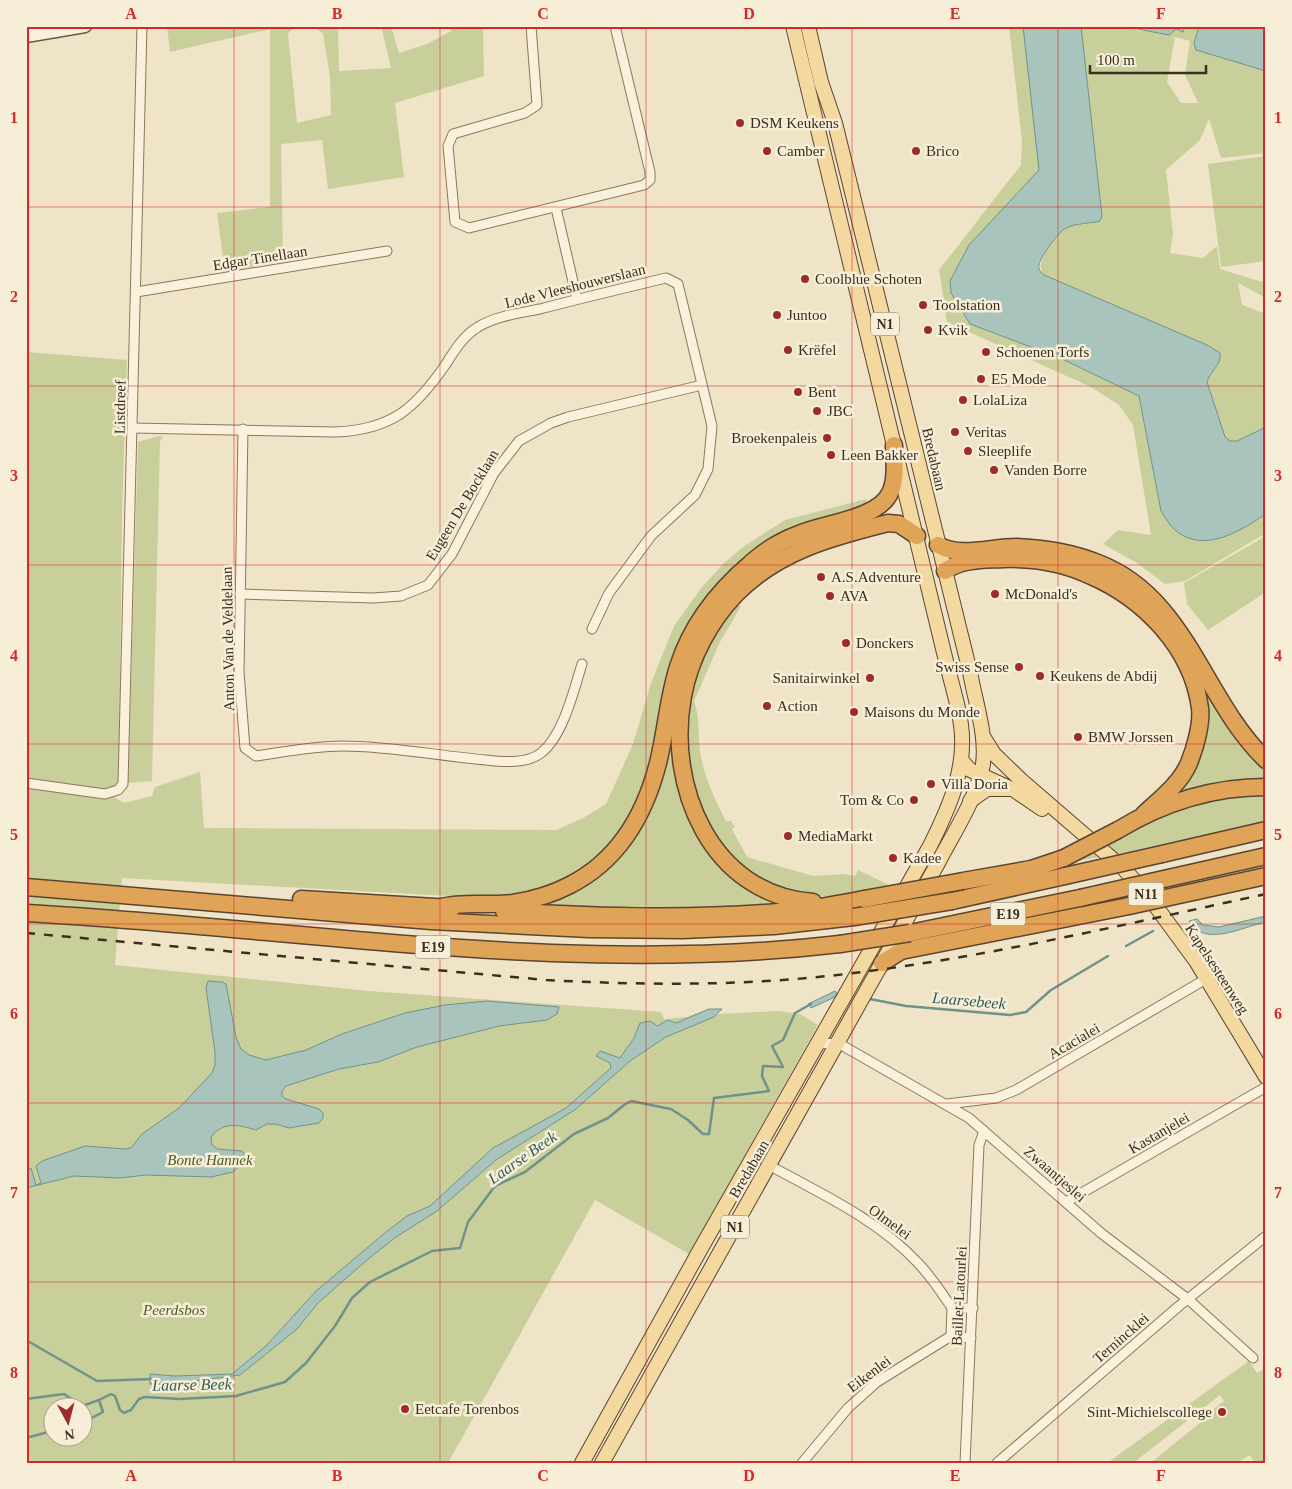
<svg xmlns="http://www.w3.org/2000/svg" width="1292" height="1489" font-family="Georgia,serif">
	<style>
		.green { fill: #c9cf9b; fill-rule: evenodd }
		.water { fill: #a9c4bc; stroke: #6f938a }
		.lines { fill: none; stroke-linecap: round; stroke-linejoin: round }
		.stream { stroke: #6f938a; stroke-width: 2.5 }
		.street-casing { stroke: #8d765c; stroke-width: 11 }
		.secondary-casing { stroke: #6f573f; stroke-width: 15 }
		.primary-casing { stroke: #5b4430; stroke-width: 16 }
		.highway-casing { stroke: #5b4430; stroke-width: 19 }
		.street { stroke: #faf1dc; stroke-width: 9 }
		.secondary { stroke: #faf1dc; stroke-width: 12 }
		.primary { stroke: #f3d9a0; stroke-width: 14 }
		.highway { stroke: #e0a458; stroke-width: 16 }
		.rail { stroke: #3d2e20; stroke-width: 2.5; stroke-dasharray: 9 9; stroke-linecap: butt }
		.highway-bridge-casing { stroke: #5b4430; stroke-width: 19; stroke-linecap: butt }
		.highway-bridge { stroke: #e0a458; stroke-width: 16 }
		.grid { fill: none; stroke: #d62828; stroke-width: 1; stroke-opacity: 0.55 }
		.poi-dot { fill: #9e2a2b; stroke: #f7eed8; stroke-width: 2 }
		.labels { text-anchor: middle; stroke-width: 5; stroke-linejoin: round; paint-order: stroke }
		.shield { fill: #f7eed8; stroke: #756857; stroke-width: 1 }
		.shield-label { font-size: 14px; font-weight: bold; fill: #3d2e20 }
		.poi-label { font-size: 15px; fill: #3d2e20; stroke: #f7eed8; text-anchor: start }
		.street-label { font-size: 15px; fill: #3d2e20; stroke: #f7eed8 }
		.park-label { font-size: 15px; font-style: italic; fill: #4d5a26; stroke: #f7eed8 }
		.water-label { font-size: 16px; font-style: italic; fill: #2f5d5a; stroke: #f7eed8 }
		.neatline { fill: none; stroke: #d62828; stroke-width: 2 }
		.grid-label { font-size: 16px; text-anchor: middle; font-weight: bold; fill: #d62828 }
	</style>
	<rect width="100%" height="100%" fill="#f0e4c8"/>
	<g class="green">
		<polygon points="167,26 294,26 288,34 297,123 331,115 330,77 323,34 314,26 338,26 339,71 391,68 381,26 391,26 399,53 427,44 451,31 450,26 483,26 484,76 395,103 404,177 328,189 322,140 281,144 283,260 225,273 217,213 270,207 270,29 170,52"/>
		<polygon points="1009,26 1023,26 1040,170 958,269 950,281 951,293 970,324 1060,358 1139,396 1161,511 1245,527 1266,514 1266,533 1185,581 1165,584 1137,563 1103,544 1118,530 1151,535 1133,425 1119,405 1091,387 947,322 939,270 1021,165 1022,141"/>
		<path d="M1081,26h41l18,5 36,-2 7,3 2,-6h14l-5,17 2,7 70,21v82l-45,5 -12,-39 -9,21 -34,30 7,63 -3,20 33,5 14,-12 3,23 46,14v15l-28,-15 4,22 24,9v113l-29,14h-7l-5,-4 -18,-55c3,-11 15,-17 13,-29l-13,-8 -163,-70c-11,-10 9,-37 18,-46 8,-7 21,-3 31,-6 3,-1 6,-5 9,-7zM1175,37l15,4 -5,34 13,28h-17l-14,-21z"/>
		<polygon points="1266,156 1266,261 1221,267 1208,164"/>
		<path d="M26,352l101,8 -5,154 -3,265 -4,9 -9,3 -5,-2 23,14 28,-7 3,-9 45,-15 4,56 352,2 27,-12 23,-14 27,-60 18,-61 23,-57 27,-38 22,-24 20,-17 42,-27 81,-21 1,8 -129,59 -114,264c-9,10 -17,21 -27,29 -32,27 -71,37 -112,39l-363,-20 -7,87 254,26 292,21 3,7 23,-2 22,-8h8l1,5 61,-3 21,3 18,11 -129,229 -94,-54 -147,263h-422zM52,1406h30v30h-30z"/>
		<polygon points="159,436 163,437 160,441 152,781 128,783 138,442"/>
		<polygon points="1266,536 1266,592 1208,630 1187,604 1184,583"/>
		<path d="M735,605l6,1 -21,36 -26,59c6,17 4,33 6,50 4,26 14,47 26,70h5l4,6 -3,2 15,28 66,19 30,-2 12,2 3,-6 31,15 -23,5 -3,3c-34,5 -72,6 -103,-12 -65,-38 -87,-135 -65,-203 9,-27 24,-49 40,-73z"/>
		<polygon points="1171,627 1266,764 1266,781 1169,797 1201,733"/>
		<polygon points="678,713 704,838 784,904 708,909 526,907 612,860"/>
		<polygon points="1266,791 1266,821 1141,850 1077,861 1186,802"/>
		<polygon points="1249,1361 1257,1373 1266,1368 1266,1463 1254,1463 1250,1455 1237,1463 1150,1463 1215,1411 1214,1409 1224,1401 1220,1395 1133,1463 1107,1463"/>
	</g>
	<g class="water">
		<path d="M1023,26h58l21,190 -2,5c-11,3 -24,2 -34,7 -7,3 -26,29 -27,37 -1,5 2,7 5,10l163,70 13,8c2,12 -10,18 -13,29l18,55 5,4h7l29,-14v87c-23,15 -56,37 -84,21 -10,-5 -15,-15 -21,-24l-22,-115 -79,-38 -90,-34 -19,-31 -1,-12 19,-36 70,-75z"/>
		<polygon points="1122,26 1185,26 1183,32 1176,29 1169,35"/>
		<polygon points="1199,26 1266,26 1266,71 1196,50 1194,43"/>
		<path d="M1266,916v6c-24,5 -62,26 -77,-1l8,-2 6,6 16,2z"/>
		<path d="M208,981l14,1 4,2 10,53 5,12 8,6 17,5 40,-10 36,-16 63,-21 40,-8 42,-4 72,6 -2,7 -10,6 -48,6 -23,6 -59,15 -39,15 -39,7 -53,17 -4,5v5l4,3 33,10 4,4v5l-4,5 -30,5 -13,-4h-9l-11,6c-17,-5 -33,-9 -45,7l1,8 6,4 24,2 2,3 -7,14 -4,4 -22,5 -65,-2 -26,3 -46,-2 -48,12v-18l5,-2 5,17 5,-2 -5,-17 6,-5 43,-15 40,3 6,-1 11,-14 37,-26 33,-35 3,-8v-13l-9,-64z"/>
		<polygon points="835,991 837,993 835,997 811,1008 808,1004"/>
		<polygon points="709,1009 722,1009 714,1017 666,1037 630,1061 576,1109 496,1160 437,1211 396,1237 367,1260 318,1303 297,1329 240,1375 170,1384 150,1384 150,1374 175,1376 232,1374 266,1346 316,1291 386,1232 407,1216 430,1206 493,1148 566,1108 611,1068 610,1063 596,1056 600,1051 620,1058 634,1038 640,1023 650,1021 657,1026 668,1020 676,1023"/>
	</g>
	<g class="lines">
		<g class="stream">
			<polyline points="1126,946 1153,931"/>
			<polyline points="870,999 906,1006 1010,1015 1026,1012 1051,990 1108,956"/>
			<polyline points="26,1340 97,1381 151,1379"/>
			<polyline points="26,1399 64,1394 82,1406 99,1400"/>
			<polyline points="82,1423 103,1412 99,1400 111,1394 115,1396 120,1410 124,1413 131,1410 139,1399 145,1397 180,1399 236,1396 285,1382 306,1363 335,1326 352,1298 370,1282 432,1251 460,1248 468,1222 495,1186 525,1172 574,1134 608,1118 624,1105 631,1101 671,1109 688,1120 703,1134 709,1134 714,1098 769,1091 762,1076 763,1066 783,1067 772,1046 783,1040 795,1013 811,1004"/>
			<polyline points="26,1438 52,1431"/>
		</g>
		<g class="street-casing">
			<g id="street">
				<polyline points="531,26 537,105 525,113 453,134 448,146 455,222 469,228 644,185 650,180 650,172 615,26"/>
				<polyline points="556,208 577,299"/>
				<polyline points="136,292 387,251"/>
				<path d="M133,428l202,4c56,-2 80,-23 111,-68 8,-13 18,-29 32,-37 18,-11 42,-14 62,-18 42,-11 84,-21 126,-31l12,6 34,142 -4,43 -13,26 -44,41 -42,57 -17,36"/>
				<path d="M243,429l-4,243 6,76 11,8c28,-4 58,-10 86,-10 49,0 96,10 144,14 17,2 41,4 55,-7 22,-17 33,-63 41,-89"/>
				<polyline points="240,594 373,598 401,596 428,585 452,554 494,473 519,441 551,423 568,417 702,385"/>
				<polyline points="26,783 105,794 118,790 123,784 142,26"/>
				<polyline points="819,1044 838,1043 969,1118 1101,1233 1189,1300 1253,1358"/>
				<polyline points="947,1104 996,1098 1016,1090 1206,979"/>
				<path d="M776,1169c48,26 103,52 141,93 14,14 24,30 35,46"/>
				<polyline points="1066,1202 1266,1087"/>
				<polyline points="952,1308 973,1308"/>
				<polyline points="951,1336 952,1308"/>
				<polyline points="802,1463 848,1408 877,1382 951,1336 971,1338"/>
				<polyline points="965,1463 979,1145 984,1131"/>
				<polyline points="997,1463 1179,1306 1266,1236"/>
			</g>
		</g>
		<g class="secondary-casing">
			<polyline id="secondary" points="26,36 85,26"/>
		</g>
		<g class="primary-casing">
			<g id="primary">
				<polyline points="984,738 994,754 1021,780 1124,869 1149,897 1196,961 1266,1077"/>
				<polyline points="962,761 970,770 1014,790 1042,809"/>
				<polyline points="970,801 987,789 1008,789"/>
				<path d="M582,1463l118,-213 230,-404c19,-38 37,-78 31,-121 -3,-23 -11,-46 -16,-68l-152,-631"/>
				<path d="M602,1463l336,-600c15,-29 40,-67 45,-99 4,-29 -8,-63 -13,-92l-135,-549 -14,-41 -13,-56"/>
			</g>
		</g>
		<g class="highway-casing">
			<g id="highway">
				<path d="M938,545c23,13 52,2 78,2 27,1 57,6 82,16 89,34 105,137 168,197"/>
				<path d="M945,571c16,-12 38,-11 58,-12 30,-1 61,4 88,17 53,23 101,72 109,132 2,16 -5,40 -11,55 -9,21 -29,36 -45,51"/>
				<path d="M1118,830c46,-28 93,-43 148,-43"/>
				<polyline points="1162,854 1266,830"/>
				<polyline points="963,881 1031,869 1064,858"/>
				<polyline points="1155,881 1266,856"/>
				<polyline points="26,887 431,921 589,929 682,930 774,926 854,917"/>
				<polyline points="301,899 452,908"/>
				<polyline points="952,901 1065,876"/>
				<path d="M813,902c-102,-7 -147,-116 -130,-206 7,-38 27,-75 53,-102 42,-43 96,-57 152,-71l11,1 18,12"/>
				<path d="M441,907c24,-6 48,-1 72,-4 19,-3 40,-9 57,-18 49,-25 75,-71 88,-122 8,-32 10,-65 20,-96 13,-42 40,-76 73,-104 13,-12 32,-23 48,-29 25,-11 79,-15 91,-41 7,-14 4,-33 4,-48"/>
				<path d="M504,911c98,6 198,9 296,-1 22,-3 43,-7 64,-11"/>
				<path d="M26,913c272,15 541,63 814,31"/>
				<polyline points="910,933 1080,898"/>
				<polyline points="882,963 901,951 1129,906"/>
			</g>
		</g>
		<use href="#street" class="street"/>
		<use href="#secondary" class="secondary"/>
		<use href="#primary" class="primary"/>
		<use href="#highway" class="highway"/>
		<path class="rail" d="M26,933l520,47c94,5 189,6 282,-4 148,-16 293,-51 438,-82"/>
		<g class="highway-bridge-casing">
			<g id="highway-bridge">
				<polyline points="1064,858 1118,830"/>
				<polyline points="1065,876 1162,854"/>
				<polyline points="1080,898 1155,881"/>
				<polyline points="864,899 963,881"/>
				<polyline points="1129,906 1266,876"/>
				<polyline points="854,917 952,901"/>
				<polyline points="840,944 910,933"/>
			</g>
		</g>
		<use href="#highway-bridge" class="highway-bridge"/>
	</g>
	<path class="grid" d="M234,26v1437M440,26v1437M646,26v1437M852,26v1437M1058,26v1437M26,207h1240M26,386h1240M26,565h1240M26,744h1240M26,924h1240M26,1103h1240M26,1282h1240"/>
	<g class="poi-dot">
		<circle cx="740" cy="123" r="5"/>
		<circle cx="767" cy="151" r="5"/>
		<circle cx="916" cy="151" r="5"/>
		<circle cx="805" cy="279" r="5"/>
		<circle cx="923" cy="305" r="5"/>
		<circle cx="777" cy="315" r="5"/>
		<circle cx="928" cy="330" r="5"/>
		<circle cx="788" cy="350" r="5"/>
		<circle cx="986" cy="352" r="5"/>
		<circle cx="981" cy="379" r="5"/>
		<circle cx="798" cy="392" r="5"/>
		<circle cx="963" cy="400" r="5"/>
		<circle cx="817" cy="411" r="5"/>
		<circle cx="955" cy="432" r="5"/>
		<circle cx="827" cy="438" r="5"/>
		<circle cx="968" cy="451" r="5"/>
		<circle cx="831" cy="455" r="5"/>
		<circle cx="994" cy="470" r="5"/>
		<circle cx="821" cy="577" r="5"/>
		<circle cx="995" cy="594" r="5"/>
		<circle cx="830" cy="596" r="5"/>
		<circle cx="846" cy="643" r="5"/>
		<circle cx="1019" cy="667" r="5"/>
		<circle cx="1040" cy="676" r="5"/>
		<circle cx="870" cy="678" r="5"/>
		<circle cx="767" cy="706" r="5"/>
		<circle cx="854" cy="712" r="5"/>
		<circle cx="1078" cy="737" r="5"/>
		<circle cx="931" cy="784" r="5"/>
		<circle cx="914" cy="800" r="5"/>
		<circle cx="788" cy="836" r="5"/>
		<circle cx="893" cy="858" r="5"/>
		<circle cx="405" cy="1409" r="5"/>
		<circle cx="1222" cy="1412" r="5"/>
	</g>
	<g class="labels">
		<g class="shield">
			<rect x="871" y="312.5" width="28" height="23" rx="4"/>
			<rect x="1128.5" y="882.5" width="35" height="23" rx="4"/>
			<rect x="990.5" y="902.5" width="35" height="23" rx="4"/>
			<rect x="415.5" y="935.5" width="35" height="23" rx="4"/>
			<rect x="721" y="1215.5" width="28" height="23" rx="4"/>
		</g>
		<g class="shield-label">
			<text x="885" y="329">N1</text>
			<text x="1146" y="899">N11</text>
			<text x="1008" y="919">E19</text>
			<text x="433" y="952">E19</text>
			<text x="735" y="1232">N1</text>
		</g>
		<g class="poi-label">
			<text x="750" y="128">DSM Keukens</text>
			<text x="777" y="156">Camber</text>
			<text x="926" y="156">Brico</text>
			<text x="815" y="284">Coolblue Schoten</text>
			<text x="933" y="310">Toolstation</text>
			<text x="787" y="320">Juntoo</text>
			<text x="938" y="335">Kvik</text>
			<text x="798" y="355">Krëfel</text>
			<text x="996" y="357">Schoenen Torfs</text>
			<text x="991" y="384">E5 Mode</text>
			<text x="808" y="397">Bent</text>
			<text x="973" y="405">LolaLiza</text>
			<text x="827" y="416">JBC</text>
			<text x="965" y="437">Veritas</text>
			<text x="817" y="443" text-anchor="end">Broekenpaleis</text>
			<text x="978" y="456">Sleeplife</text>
			<text x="841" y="460">Leen Bakker</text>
			<text x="1004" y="475">Vanden Borre</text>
			<text x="831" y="582">A.S.Adventure</text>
			<text x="1005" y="599">McDonald's</text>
			<text x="840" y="601">AVA</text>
			<text x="856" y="648">Donckers</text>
			<text x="1009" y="672" text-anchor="end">Swiss Sense</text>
			<text x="1050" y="681">Keukens de Abdij</text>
			<text x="860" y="683" text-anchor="end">Sanitairwinkel</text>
			<text x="777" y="711">Action</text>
			<text x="864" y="717">Maisons du Monde</text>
			<text x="1088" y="742">BMW Jorssen</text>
			<text x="941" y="789">Villa Doria</text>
			<text x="904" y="805" text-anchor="end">Tom &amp; Co</text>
			<text x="798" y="841">MediaMarkt</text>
			<text x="903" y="863">Kadee</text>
			<text x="415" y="1414">Eetcafe Torenbos</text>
			<text x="1212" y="1417" text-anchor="end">Sint-Michielscollege</text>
		</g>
		<g class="street-label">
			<text transform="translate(260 258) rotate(-9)" y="5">Edgar Tinellaan</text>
			<text transform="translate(575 286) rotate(-14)" y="5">Lode Vleeshouwerslaan</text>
			<text transform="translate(120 407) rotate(-89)" y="5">Listdreef</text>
			<text transform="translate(934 459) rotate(77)" y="5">Bredabaan</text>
			<text transform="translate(462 505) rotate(-59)" y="5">Eugeen De Bocklaan</text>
			<text transform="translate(228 639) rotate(-91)" y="5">Anton Van de Veldelaan</text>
			<text transform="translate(1217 969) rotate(57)" y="5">Kapelsesteenweg</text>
			<text transform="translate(1074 1041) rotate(-30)" y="5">Acacialei</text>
			<text transform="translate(1159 1133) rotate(-30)" y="5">Kastanjelei</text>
			<text transform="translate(749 1169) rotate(-60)" y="5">Bredabaan</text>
			<text transform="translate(1055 1174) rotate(41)" y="5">Zwaantjeslei</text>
			<text transform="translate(890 1222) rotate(36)" y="5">Olmelei</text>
			<text transform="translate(959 1296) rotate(-87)" y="5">Baillet-Latourlei</text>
			<text transform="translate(1121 1338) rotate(-41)" y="5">Ternincklei</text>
			<text transform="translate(869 1374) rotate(-37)" y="5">Eikenlei</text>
		</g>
		<g class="park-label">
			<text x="210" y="1165">Bonte Hannek</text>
			<text x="174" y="1315">Peerdsbos</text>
		</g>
		<g class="water-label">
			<text transform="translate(969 1000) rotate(5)" y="6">Laarsebeek</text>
			<text transform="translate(522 1157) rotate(-35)" y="6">Laarse Beek</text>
			<text transform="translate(192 1384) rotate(-1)" y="6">Laarse Beek</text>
		</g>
	</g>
	<rect width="1292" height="1489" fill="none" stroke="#f7eed8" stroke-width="55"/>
	<g transform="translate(68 1422) rotate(173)"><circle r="24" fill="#f7eed8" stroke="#ada18e"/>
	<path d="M0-4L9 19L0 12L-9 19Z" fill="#9e2a2b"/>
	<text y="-8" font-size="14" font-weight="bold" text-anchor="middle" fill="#3d2e20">N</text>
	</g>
	<path d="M1090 65v8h116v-8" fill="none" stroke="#3d2e20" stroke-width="2.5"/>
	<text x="1097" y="65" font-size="15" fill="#3d2e20" stroke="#f7eed8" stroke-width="4" paint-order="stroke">100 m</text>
	<rect x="28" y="28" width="1236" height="1434" class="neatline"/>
	<g class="grid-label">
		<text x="131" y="19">A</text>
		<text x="337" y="19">B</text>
		<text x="543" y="19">C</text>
		<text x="749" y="19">D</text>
		<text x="955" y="19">E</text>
		<text x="1161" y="19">F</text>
		<text x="14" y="123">1</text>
		<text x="1278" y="123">1</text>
		<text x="14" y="302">2</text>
		<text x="1278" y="302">2</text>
		<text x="14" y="481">3</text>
		<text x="1278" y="481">3</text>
		<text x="14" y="661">4</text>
		<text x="1278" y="661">4</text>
		<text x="14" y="840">5</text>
		<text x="1278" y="840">5</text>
		<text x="14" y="1019">6</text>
		<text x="1278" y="1019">6</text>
		<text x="14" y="1198">7</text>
		<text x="1278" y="1198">7</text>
		<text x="14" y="1378">8</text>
		<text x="1278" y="1378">8</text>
		<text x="131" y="1481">A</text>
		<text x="337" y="1481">B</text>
		<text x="543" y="1481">C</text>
		<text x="749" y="1481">D</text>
		<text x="955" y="1481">E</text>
		<text x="1161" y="1481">F</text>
	</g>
</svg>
